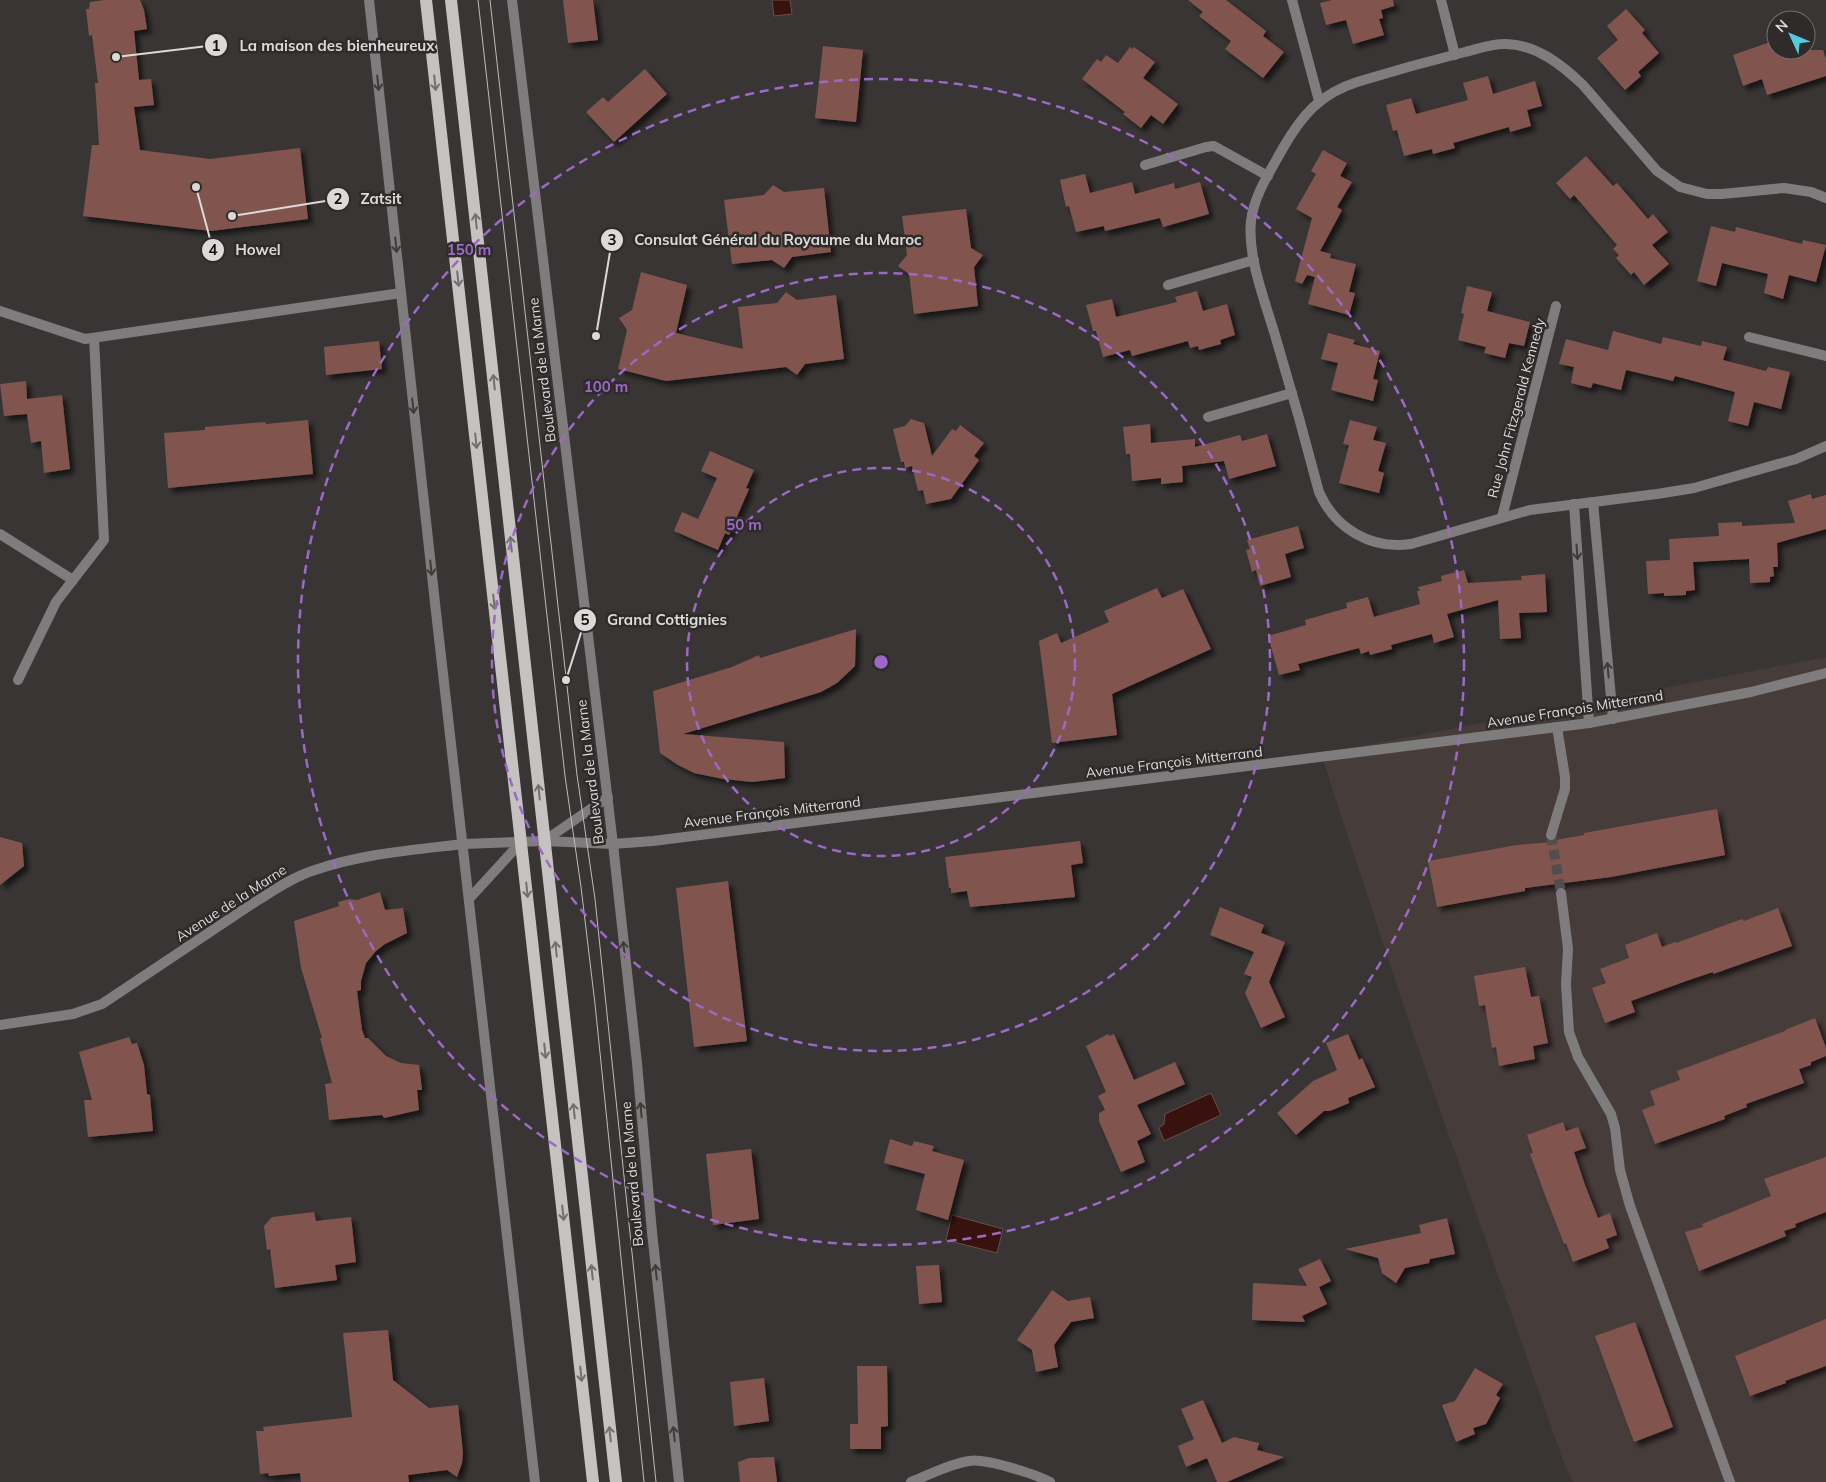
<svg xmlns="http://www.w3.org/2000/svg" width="1826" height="1482" font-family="Mulish,sans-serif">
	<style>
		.built { fill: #463c3a }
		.water { fill: #38130e; stroke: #694f4b }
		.building { fill: #81554e; filter: url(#shadow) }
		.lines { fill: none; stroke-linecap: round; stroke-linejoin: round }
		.minor-tunnel { stroke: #514e4d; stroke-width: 10; stroke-dasharray: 10 5; stroke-linecap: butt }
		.minor { stroke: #7e7c7c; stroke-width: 10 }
		.tertiary { stroke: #7e7c7c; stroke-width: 10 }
		.primary { stroke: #c6c2c2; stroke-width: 12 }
		.tram { stroke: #bebcbb; stroke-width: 1 }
		.oneway { stroke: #3e3b3a }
		.oneway2 { stroke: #726f6e }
		.ring { fill: none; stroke: #9d69c8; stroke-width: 2.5; stroke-dasharray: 9 6 }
		.labels { text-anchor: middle; stroke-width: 5; stroke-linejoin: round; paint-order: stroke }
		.street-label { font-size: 14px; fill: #dcdad9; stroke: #2e2b2a }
		.centre { fill: #9d69c8; stroke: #2e2b2a; stroke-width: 2.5 }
		.ring-label { font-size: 15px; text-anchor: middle; font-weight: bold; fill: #9d69c8; stroke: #2e2b2a; stroke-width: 5; stroke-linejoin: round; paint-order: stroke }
		.leader { fill: none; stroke: #dcdad9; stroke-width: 2 }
		.callout-dot { fill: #dcdad9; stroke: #2e2b2a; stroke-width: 2 }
		.mark-label { font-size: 15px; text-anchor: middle; font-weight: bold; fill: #111 }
		.callout-label { font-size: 15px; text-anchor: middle; font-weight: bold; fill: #dcdad9; stroke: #2e2b2a; stroke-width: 5; stroke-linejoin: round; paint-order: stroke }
	</style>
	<defs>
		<filter id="shadow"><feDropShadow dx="4.5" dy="4.5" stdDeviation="2.5" flood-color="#0009"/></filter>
	</defs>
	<rect width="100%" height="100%" fill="#383534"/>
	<polygon class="built" points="1826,657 1826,1482 1573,1482 1565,1466 1407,1016 1321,754"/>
	<g class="water">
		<polygon points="772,0 790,0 792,14 774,16"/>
		<polygon points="1211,1093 1221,1115 1164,1141 1159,1128 1164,1124 1165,1114"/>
		<polygon points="952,1215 1003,1229 997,1253 946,1240"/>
	</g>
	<g class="building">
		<polygon points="104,0 140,0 144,10 147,29 134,31 139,80 151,79 154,105 134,107 140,150 210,159 300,148 308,219 211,231 83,216 92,145 99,145 95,83 98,83 92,35 89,36 86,9 89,9 90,2"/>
		<polygon points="563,0 593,0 598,40 568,43"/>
		<polygon points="1188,0 1226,0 1266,31 1263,36 1284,52 1263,78 1225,49 1231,41 1199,16 1203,12"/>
		<polygon points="1332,0 1393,0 1394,6 1381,10 1383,18 1379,19 1384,35 1353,44 1346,20 1326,25 1320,3"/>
		<polygon points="1626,9 1645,30 1642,33 1659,53 1638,72 1641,76 1625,90 1597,58 1618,40 1607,26"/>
		<polygon points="1776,40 1776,50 1823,50 1826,59 1826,76 1767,95 1762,79 1743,86 1733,55"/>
		<polygon points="823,46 863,50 856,122 815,118"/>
		<polygon points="1130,47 1132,49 1134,47 1155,62 1143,78 1178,104 1163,124 1151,115 1141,128 1123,114 1125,112 1082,79 1097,59 1101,62 1106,55 1118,63"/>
		<polygon points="645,69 667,94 614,142 586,112 603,97 608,102"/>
		<polygon points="1488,76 1493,94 1535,81 1542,106 1527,110 1531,126 1510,132 1509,127 1453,143 1455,148 1433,154 1432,149 1404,156 1397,130 1393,131 1386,105 1411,98 1416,114 1468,100 1463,83"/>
		<polygon points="1323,150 1347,163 1340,176 1352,182 1337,207 1342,210 1320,251 1331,254 1330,258 1356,264 1349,292 1355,293 1349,315 1308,304 1315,277 1307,275 1302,284 1295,281 1312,218 1296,209 1316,174 1311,171"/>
		<polygon points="1586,156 1613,186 1617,183 1648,219 1653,214 1668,232 1652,245 1669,264 1644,285 1634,272 1631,275 1616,258 1619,255 1613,249 1617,245 1574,195 1570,199 1556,183"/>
		<polygon points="1085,174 1090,193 1132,182 1135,194 1174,183 1175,189 1200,182 1209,214 1163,227 1160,218 1105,231 1104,226 1076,232 1069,206 1066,207 1060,180"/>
		<polygon points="773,185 784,192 824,188 831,252 792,257 784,268 772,260 732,264 724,200 764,195"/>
		<polygon points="966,209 971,248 983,255 974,267 978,306 914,314 909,274 898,266 907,255 902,216"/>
		<polygon points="1711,226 1735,232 1736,227 1802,244 1803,240 1826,245 1816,282 1789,275 1783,299 1764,293 1768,274 1722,263 1716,286 1697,281"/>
		<polygon points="641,272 687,285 676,333 743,349 738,307 777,303 786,292 797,300 836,295 844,359 805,364 797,375 786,367 666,381 618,369 627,330 619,318 632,310"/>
		<polygon points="1467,286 1492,292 1487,311 1530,322 1524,346 1509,343 1505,358 1484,353 1486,347 1458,340 1464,314 1461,313"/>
		<polygon points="1197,291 1203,311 1227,304 1235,335 1220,340 1221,344 1199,350 1198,346 1190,348 1188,341 1132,356 1130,350 1103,357 1096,331 1093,331 1086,305 1112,299 1116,317 1177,302 1175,297"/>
		<polygon points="1613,331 1661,344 1663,337 1701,346 1702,341 1727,347 1723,360 1766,371 1768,367 1790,372 1781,409 1754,402 1748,426 1728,421 1735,392 1675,376 1673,381 1626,370 1621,390 1593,383 1591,388 1571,383 1574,367 1559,364 1566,339 1608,350"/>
		<polygon points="1328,333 1355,340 1353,344 1380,351 1373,379 1378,380 1373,401 1331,390 1338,363 1321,359"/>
		<polygon points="379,341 382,369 326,375 324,347"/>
		<polygon points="26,381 27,399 62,395 70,469 44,473 41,441 31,443 27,414 4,416 0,384"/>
		<polygon points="911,419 924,423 932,456 952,429 956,431 960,425 984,443 974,456 979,460 951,499 926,504 923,490 918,491 912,466 905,468 904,462 901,462 893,429 905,426"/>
		<polygon points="308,420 313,474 168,488 164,433 205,430 205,427 265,422 266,424"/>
		<polygon points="1350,420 1377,427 1373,440 1386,443 1378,471 1384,473 1379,493 1339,483 1349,445 1343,444"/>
		<polygon points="1150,424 1151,443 1195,439 1195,447 1240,435 1242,441 1267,434 1276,466 1229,479 1224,461 1182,466 1183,482 1161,484 1161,478 1132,481 1130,454 1126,454 1123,427"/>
		<polygon points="710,451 754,470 746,488 749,489 729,535 725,533 718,550 674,531 682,512 698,519 717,478 701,471"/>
		<polygon points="1811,494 1812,499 1826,495 1826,529 1777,543 1778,567 1773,567 1774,576 1770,577 1770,582 1750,583 1749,559 1693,562 1695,590 1686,591 1686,595 1664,596 1664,593 1648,594 1646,561 1670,560 1669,539 1719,536 1718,523 1742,522 1742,526 1795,523 1788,501"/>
		<polygon points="1298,526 1304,548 1285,554 1291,577 1260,586 1256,570 1252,572 1246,550 1250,549 1247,540"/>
		<polygon points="1464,570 1468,583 1522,580 1521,576 1545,574 1547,612 1519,613 1521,638 1500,639 1498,600 1447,614 1454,637 1434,643 1432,634 1391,645 1392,649 1370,655 1369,651 1361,654 1359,648 1298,664 1300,670 1279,675 1268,636 1306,625 1305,620 1347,608 1346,603 1368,597 1374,617 1420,604 1417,591 1420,591 1418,587 1442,581 1441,576"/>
		<polygon points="1157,588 1162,598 1183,589 1211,649 1112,694 1117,735 1052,743 1039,641 1057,633 1061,643 1109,622 1104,611"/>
		<polygon points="856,629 855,666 837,683 821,692 683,734 784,742 785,778 752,782 723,779 694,773 678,765 660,753 653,691 732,667 759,655 760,658"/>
		<polygon points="1717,809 1725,855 1611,877 1525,888 1525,891 1437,907 1428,861 1517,845 1552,842 1556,840 1584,835 1584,833"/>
		<polygon points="0,837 22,843 24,866 0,885"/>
		<polygon points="1080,841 1083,863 1071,865 1075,897 970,907 967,891 951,893 951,888 949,888 945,857"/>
		<polygon points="728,881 747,1041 694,1047 676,888"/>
		<polygon points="380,892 385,910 403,908 407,933 385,944 376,951 366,963 361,981 361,990 357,991 362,1030 365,1038 368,1038 386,1056 401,1063 419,1065 422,1090 417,1090 419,1110 384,1118 382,1115 329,1120 325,1084 332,1083 320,1038 322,1038 301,968 294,921 339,906 338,902 349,899 357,900"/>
		<polygon points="1220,907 1264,925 1261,933 1285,942 1269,982 1285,1017 1261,1028 1245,993 1252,977 1244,974 1254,952 1210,935"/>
		<polygon points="1778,908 1792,946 1713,974 1713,972 1689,980 1631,1001 1635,1012 1605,1023 1592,988 1606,983 1600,969 1629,958 1625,945 1657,933 1662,947 1675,942 1676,943 1742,919 1744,921"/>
		<polygon points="1525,967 1531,997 1539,996 1548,1043 1533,1046 1535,1059 1499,1066 1496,1047 1492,1048 1485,1005 1479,1006 1474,976"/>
		<polygon points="1815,1018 1826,1048 1826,1056 1811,1062 1811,1065 1799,1069 1804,1083 1746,1104 1747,1107 1724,1116 1725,1119 1655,1144 1642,1110 1655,1105 1650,1091 1680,1080 1677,1071 1785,1031 1785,1030"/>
		<polygon points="1108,1034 1109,1036 1114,1034 1134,1080 1175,1062 1185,1084 1137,1105 1151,1134 1137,1141 1145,1162 1121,1172 1099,1121 1099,1113 1105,1110 1098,1096 1106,1092 1086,1046"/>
		<polygon points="1348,1034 1359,1060 1362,1058 1375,1087 1348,1098 1349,1103 1330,1111 1324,1111 1296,1135 1277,1113 1313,1081 1337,1070 1326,1043"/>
		<polygon points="129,1037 132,1044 137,1043 144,1065 147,1094 150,1095 153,1131 88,1137 84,1100 92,1100 79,1052"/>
		<polygon points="1563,1122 1566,1131 1578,1127 1586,1148 1574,1152 1585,1185 1598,1218 1610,1213 1617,1235 1606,1239 1609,1248 1573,1262 1566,1243 1564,1244 1542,1187 1530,1154 1533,1153 1527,1135"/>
		<polygon points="890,1139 912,1146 914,1141 934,1146 932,1151 964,1160 948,1220 916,1210 925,1174 884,1163"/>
		<polygon points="751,1149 759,1219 713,1225 706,1154"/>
		<polygon points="1826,1157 1826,1212 1795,1224 1796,1227 1784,1231 1786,1236 1699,1271 1685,1232 1703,1227 1702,1224 1771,1196 1764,1179"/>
		<polygon points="314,1212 316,1221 351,1217 356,1262 335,1265 337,1280 275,1288 270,1249 267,1250 264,1226 272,1217"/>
		<polygon points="1447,1218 1455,1254 1430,1259 1429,1263 1405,1268 1396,1283 1382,1273 1378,1258 1345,1249 1421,1233 1419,1225"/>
		<polygon points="1320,1259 1331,1281 1319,1287 1327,1304 1302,1316 1305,1322 1252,1320 1253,1283 1307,1286 1298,1269"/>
		<polygon points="939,1265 942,1302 919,1304 916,1266"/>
		<polygon points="1052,1290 1068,1301 1090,1297 1094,1318 1071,1322 1054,1345 1058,1367 1036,1372 1032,1350 1017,1340"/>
		<polygon points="1826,1319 1826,1366 1785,1381 1786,1383 1750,1396 1735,1356"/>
		<polygon points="1635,1322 1673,1427 1634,1442 1595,1336"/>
		<polygon points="388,1330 393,1380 429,1408 458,1405 463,1453 462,1463 457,1477 447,1470 408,1475 409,1482 301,1482 300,1473 269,1476 268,1473 260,1474 256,1431 264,1431 263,1427 352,1417 343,1333"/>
		<polygon points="857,1366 887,1366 888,1426 881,1427 881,1449 850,1449 850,1424 858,1424"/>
		<polygon points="1475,1368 1503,1384 1496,1395 1500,1398 1486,1424 1473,1428 1475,1434 1456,1442 1442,1405 1455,1401"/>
		<polygon points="764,1378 769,1421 734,1426 730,1382"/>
		<polygon points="1203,1400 1222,1443 1234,1437 1259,1443 1257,1450 1284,1457 1227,1482 1217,1482 1207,1458 1186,1467 1178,1446 1194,1439 1181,1409"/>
		<polygon points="774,1457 777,1482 740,1482 738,1462 749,1458"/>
	</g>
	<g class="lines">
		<polyline class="minor-tunnel" points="1551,835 1561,893"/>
		<g class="minor">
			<polyline points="1292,0 1319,101"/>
			<polyline points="1441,0 1455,55"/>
			<polyline points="1145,165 1206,147 1214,146 1268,176"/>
			<path d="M1826,198l-15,-6 -27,-4 -62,6h-15l-27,-7 -23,-16 -74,-86c-21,-20 -46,-40 -76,-41 -14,-1 -29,5 -42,8 -36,9 -72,19 -108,30 -37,12 -55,33 -74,66 -12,22 -29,47 -32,73 -4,38 16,85 26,121 15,50 29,100 42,150 16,37 53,58 92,52l119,-34 127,-16 37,-6 102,-29 30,-13"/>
			<polyline points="1168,285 1254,260"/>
			<polyline points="0,311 85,339 401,293"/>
			<polyline points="1749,337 1826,356"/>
			<polyline points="1208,417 1292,393"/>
			<polyline points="1593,502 1613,719"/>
			<polyline points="1574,504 1589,723"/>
			<polyline points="1502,517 1556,306"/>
			<polyline points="0,534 73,580"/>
			<polyline points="18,680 56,602 104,540 94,338"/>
			<polyline points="1551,835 1565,789 1565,777 1557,727"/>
			<polyline points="1561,893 1568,949 1566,984 1569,1032 1578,1057 1611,1114 1615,1128 1620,1170 1630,1206 1730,1482"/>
			<path d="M0,1025l73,-11 29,-10 153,-102c18,-11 36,-24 57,-31 48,-17 100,-21 151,-27"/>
			<path d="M911,1482c18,-7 38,-18 58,-21 16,-3 66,13 81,21"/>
		</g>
		<g class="tertiary">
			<polyline points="369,0 436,612 535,1482"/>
			<polyline points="512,0 613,844 637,1063 652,1232 679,1482"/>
			<polyline points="544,841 608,797"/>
			<polyline points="463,844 544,841 613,844 653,841 1589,723 1751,692 1826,673"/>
			<polyline points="469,899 522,841"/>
		</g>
		<g class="primary">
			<polyline points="426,0 593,1482"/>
			<polyline points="451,0 616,1482"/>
		</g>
		<g class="tram">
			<polyline points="478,0 565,776 581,887 595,1004 644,1482"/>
			<polyline points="490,0 577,775 595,899 656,1482"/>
		</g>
	</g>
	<defs><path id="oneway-shaft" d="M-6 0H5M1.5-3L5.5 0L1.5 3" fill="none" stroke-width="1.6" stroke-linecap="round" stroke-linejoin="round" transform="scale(1.25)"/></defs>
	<g class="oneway">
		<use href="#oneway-shaft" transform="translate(378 83) rotate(84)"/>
		<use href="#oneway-shaft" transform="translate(396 245) rotate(84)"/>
		<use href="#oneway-shaft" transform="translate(413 406) rotate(84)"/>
		<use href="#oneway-shaft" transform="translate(1577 552) rotate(86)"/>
		<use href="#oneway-shaft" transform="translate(431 568) rotate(84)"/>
		<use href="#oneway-shaft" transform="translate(1608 670) rotate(-95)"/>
		<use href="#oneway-shaft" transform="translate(624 949) rotate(-96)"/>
		<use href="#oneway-shaft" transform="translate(641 1110) rotate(-95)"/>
		<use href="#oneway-shaft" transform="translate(656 1272) rotate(-96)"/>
		<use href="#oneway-shaft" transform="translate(674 1434) rotate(-96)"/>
	</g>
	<g class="oneway2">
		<use href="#oneway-shaft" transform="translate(435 83) rotate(84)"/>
		<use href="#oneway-shaft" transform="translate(476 221) rotate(-96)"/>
		<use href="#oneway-shaft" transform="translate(458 279) rotate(84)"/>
		<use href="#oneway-shaft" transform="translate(494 382) rotate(-96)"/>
		<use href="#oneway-shaft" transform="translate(476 441) rotate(84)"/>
		<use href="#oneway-shaft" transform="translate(511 544) rotate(-96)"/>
		<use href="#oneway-shaft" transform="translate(494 602) rotate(84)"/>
		<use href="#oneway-shaft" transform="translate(539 792) rotate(-96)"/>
		<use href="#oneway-shaft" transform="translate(527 890) rotate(84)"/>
		<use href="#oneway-shaft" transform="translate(556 949) rotate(-96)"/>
		<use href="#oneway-shaft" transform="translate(545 1051) rotate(84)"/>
		<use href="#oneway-shaft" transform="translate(574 1111) rotate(-96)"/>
		<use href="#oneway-shaft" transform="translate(563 1213) rotate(84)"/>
		<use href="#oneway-shaft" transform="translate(592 1272) rotate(-96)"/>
		<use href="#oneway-shaft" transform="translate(581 1374) rotate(84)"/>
		<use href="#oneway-shaft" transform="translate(610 1434) rotate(-96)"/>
	</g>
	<g class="ring">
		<circle cx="881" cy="662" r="194"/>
		<circle cx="881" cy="662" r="389"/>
		<circle cx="881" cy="662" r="583"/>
	</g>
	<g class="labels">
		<g class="street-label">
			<text transform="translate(542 370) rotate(-97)" y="5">Boulevard de la Marne</text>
			<text transform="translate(1516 408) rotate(-75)" y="5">Rue John Fitzgerald Kennedy</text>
			<text transform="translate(1575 709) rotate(-9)" y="5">Avenue François Mitterrand</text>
			<text transform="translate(1174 762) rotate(-7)" y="5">Avenue François Mitterrand</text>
			<text transform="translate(590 772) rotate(-97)" y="5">Boulevard de la Marne</text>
			<text transform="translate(772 812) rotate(-7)" y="5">Avenue François Mitterrand</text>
			<text transform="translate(231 903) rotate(-33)" y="5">Avenue de la Marne</text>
			<text transform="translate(632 1174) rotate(-95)" y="5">Boulevard de la Marne</text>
		</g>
	</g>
	<circle cx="881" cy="662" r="8" class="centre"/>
	<g class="ring-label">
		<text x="469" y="255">150 m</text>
		<text x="606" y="392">100 m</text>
		<text x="744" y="530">50 m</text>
	</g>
	<path class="leader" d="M116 57L216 45M232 216L338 199M596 336L612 240M196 187L213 250M566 680L585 620"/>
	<g class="callout-dot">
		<circle cx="116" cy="57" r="5"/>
		<circle cx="232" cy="216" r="5"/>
		<circle cx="596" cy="336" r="5"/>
		<circle cx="196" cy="187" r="5"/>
		<circle cx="566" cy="680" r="5"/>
		<circle cx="216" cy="45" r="12"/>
		<circle cx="338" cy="199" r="12"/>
		<circle cx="612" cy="240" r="12"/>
		<circle cx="213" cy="250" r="12"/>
		<circle cx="585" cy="620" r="12"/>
	</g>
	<g class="mark-label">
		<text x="216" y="51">1</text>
		<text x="338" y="204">2</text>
		<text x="612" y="245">3</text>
		<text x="213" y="255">4</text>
		<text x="585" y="625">5</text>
	</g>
	<g class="callout-label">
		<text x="337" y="51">La maison des bienheureux</text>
		<text x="381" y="204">Zatsit</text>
		<text x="778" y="245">Consulat Général du Royaume du Maroc</text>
		<text x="258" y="255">Howel</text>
		<text x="667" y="625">Grand Cottignies</text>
	</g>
	<g transform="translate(1791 35) rotate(314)"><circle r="24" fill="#2e2b2a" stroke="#747170"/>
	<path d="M0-4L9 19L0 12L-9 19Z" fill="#54cadd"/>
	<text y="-8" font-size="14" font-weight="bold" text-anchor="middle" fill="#dcdad9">N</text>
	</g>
</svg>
